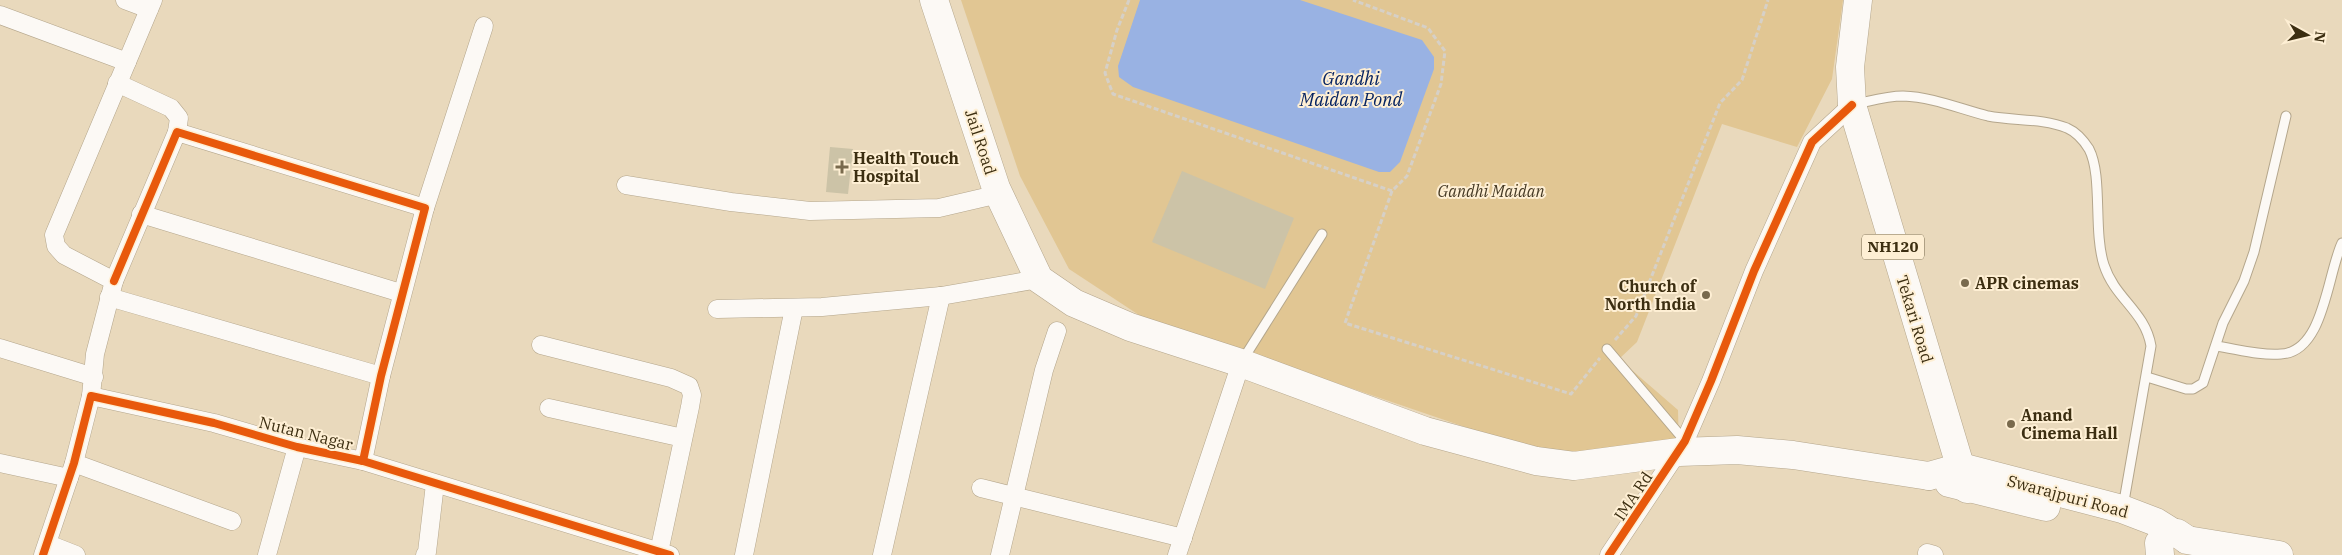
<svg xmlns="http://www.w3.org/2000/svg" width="2342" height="555" font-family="'IBM Plex Serif',serif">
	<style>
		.green { fill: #e1c693 }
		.water { fill: #99b2e3 }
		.building { fill: #ccc3a7 }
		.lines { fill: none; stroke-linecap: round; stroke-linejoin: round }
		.service-casing { stroke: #b4a68c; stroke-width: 11 }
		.minor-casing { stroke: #b4a68c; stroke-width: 19 }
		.primary-casing { stroke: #b4a68c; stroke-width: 29 }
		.trunk-casing { stroke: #b4a68c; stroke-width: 29 }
		.path { stroke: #d6d0c7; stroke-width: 3; stroke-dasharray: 5 2.5; stroke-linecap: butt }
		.service { stroke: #fcf9f5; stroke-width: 9 }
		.minor { stroke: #fcf9f5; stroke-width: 18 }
		.primary { stroke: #fcf9f5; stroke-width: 28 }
		.trunk { stroke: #fcf9f5; stroke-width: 28 }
		.cycleway-casing { stroke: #feefd4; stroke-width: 11 }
		.cycleway { stroke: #e8590c; stroke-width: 8 }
		.poi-dot { fill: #796a4d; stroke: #feefd4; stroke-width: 2 }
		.labels { text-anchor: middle; stroke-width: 4; stroke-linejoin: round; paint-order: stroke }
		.shield { fill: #feefd4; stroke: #76684c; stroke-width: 1 }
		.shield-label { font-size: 15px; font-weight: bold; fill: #3c2e11 }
		.street-label { font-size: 16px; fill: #3c2e11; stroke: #feefd4 }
		.poi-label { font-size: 16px; font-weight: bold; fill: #3c2e11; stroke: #feefd4; text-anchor: start }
		.park-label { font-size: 16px; font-style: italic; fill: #463a25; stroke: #feefd4 }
		.water-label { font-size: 18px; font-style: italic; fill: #062361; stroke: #feefd4 }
	</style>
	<rect width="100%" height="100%" fill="#e9d9bc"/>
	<polygon class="green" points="961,0 1843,0 1832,79 1797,147 1722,124 1637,342 1619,359 1678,410 1679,452 1550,456 1142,317 1069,269 1020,176"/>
	<polygon class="water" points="1140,0 1300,0 1422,40 1434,57 1434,69 1400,162 1390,172 1379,172 1133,87 1119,77 1118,66"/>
	<g class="building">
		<polygon points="830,147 853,149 848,194 826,192"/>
		<polygon points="1182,171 1294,218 1265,289 1152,242"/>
	</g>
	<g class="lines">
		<g class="service-casing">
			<g id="service">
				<path d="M1855,104c15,-3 32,-8 48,-8 30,1 57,13 85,20 26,5 54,2 79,12 9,4 17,13 22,21 14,27 4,82 15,116 11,34 41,46 47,81l-28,161"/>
				<path d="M2216,346c21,3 44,10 65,8 43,-2 46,-79 61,-111"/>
				<polyline points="1607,349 1685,441"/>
				<polyline points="1242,361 1322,234"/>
				<polyline points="2147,377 2186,389 2193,389 2203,383 2223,323 2244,281 2254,252 2286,116"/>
			</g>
		</g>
		<g class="minor-casing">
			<g id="minor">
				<polyline points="125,0 149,9"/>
				<polyline points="0,15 127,62"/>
				<polyline points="117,83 171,108 179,118 177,132"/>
				<polyline points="626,185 731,202 810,211 939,208 999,194"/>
				<polyline points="425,208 484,26"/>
				<polyline points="141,214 401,293"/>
				<polyline points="114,281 177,132 425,208 381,376 363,461"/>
				<polyline points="109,297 381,376"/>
				<polyline points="717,309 822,307 941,296 1039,279"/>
				<polyline points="541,345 671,378 689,386 692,395 690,407 659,552"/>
				<polyline points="0,348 94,377"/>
				<polyline points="91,396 95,354 114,281 64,255 56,246 54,235 153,0"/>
				<polyline points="549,408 683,438"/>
				<polyline points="0,463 69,478"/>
				<polyline points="74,463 232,521"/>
				<polyline points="981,488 1183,538"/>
				<polyline points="48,544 76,555"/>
				<polyline points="1927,553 1934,555"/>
				<polyline points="43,555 74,463 91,396 214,423 297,447 363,461 670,555"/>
				<polyline points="267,555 297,447"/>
				<polyline points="425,555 427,552 435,484"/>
				<polyline points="744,555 794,308"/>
				<polyline points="882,555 941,296"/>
				<polyline points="1000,555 1044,370 1057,331"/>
				<polyline points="1177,555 1241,363"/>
				<polyline points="1609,555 1685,441 1711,381 1754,271 1812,142 1852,105"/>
			</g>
		</g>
		<g class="primary-casing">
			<polyline id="primary" points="934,0 996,188 1039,279 1074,303 1130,327 1241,363 1425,431 1536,461 1574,466 1679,452 1737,450 1793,455 1929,476"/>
		</g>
		<g class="trunk-casing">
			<g id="trunk">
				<polyline points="1858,0 1850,67 1852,105 1967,489"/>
				<polyline points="1929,476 1961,467 2122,509 2156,522 2172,532"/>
				<polyline points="1949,483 2046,507"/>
				<polyline points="2187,540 2279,555"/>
				<polyline points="2160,555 2159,543 2167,534 2177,533 2186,539"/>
			</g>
		</g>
		<g class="path">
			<polyline points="1129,0 1117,30 1105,73 1113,94 1392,191 1407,176 1441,84 1445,51 1428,28 1353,0"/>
			<polyline points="1392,191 1345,323 1571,394 1600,358"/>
			<polyline points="1615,340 1636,316 1720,103 1742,80 1768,0"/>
		</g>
		<use href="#service" class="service"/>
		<use href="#minor" class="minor"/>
		<use href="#primary" class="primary"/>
		<use href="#trunk" class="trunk"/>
		<g class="cycleway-casing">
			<g id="cycleway">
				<polyline points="114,281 177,132 425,208 381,376 363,461"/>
				<polyline points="43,555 74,463 91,396 214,423 297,447 363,461 670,555"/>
				<polyline points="1609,555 1685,441 1711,381 1754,271 1812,142 1852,105"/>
			</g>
		</g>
		<use href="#cycleway" class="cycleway"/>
	</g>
	<g class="poi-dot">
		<path d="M839.5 159.5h5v5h5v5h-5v5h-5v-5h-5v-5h5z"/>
		<circle cx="1965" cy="283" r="5"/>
		<circle cx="1706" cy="295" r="5"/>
		<circle cx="2011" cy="424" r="5"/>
	</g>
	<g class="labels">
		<rect class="shield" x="1862" y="234.5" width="62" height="25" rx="4"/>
		<g class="shield-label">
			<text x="1893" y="252">NH120</text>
		</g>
		<g class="street-label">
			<text transform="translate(981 142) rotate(72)" y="6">Jail Road</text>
			<text transform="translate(1915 319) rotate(73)" y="6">Tekari Road</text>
			<text transform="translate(306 433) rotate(14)" y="6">Nutan Nagar</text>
			<text transform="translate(1633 496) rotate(-56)" y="6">IMA Rd</text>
			<text transform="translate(2068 496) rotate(15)" y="6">Swarajpuri Road</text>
		</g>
		<g class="poi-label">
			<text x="853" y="164">Health Touch<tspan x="853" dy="18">Hospital</tspan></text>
			<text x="1975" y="289">APR cinemas</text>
			<text x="1696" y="292" text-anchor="end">Church of<tspan x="1696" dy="18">North India</tspan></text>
			<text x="2021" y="421">Anand<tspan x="2021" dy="18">Cinema Hall</tspan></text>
		</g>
		<g class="park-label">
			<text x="1491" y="197">Gandhi Maidan</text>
		</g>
		<g class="water-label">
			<text x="1351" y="85">Gandhi<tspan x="1351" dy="21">Maidan Pond</tspan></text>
		</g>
	</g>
	<g transform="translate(2307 35) rotate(98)" stroke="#feefd4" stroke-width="4" paint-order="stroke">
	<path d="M0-4L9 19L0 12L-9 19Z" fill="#3c2e11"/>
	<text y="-8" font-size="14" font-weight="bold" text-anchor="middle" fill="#3c2e11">N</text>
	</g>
</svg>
